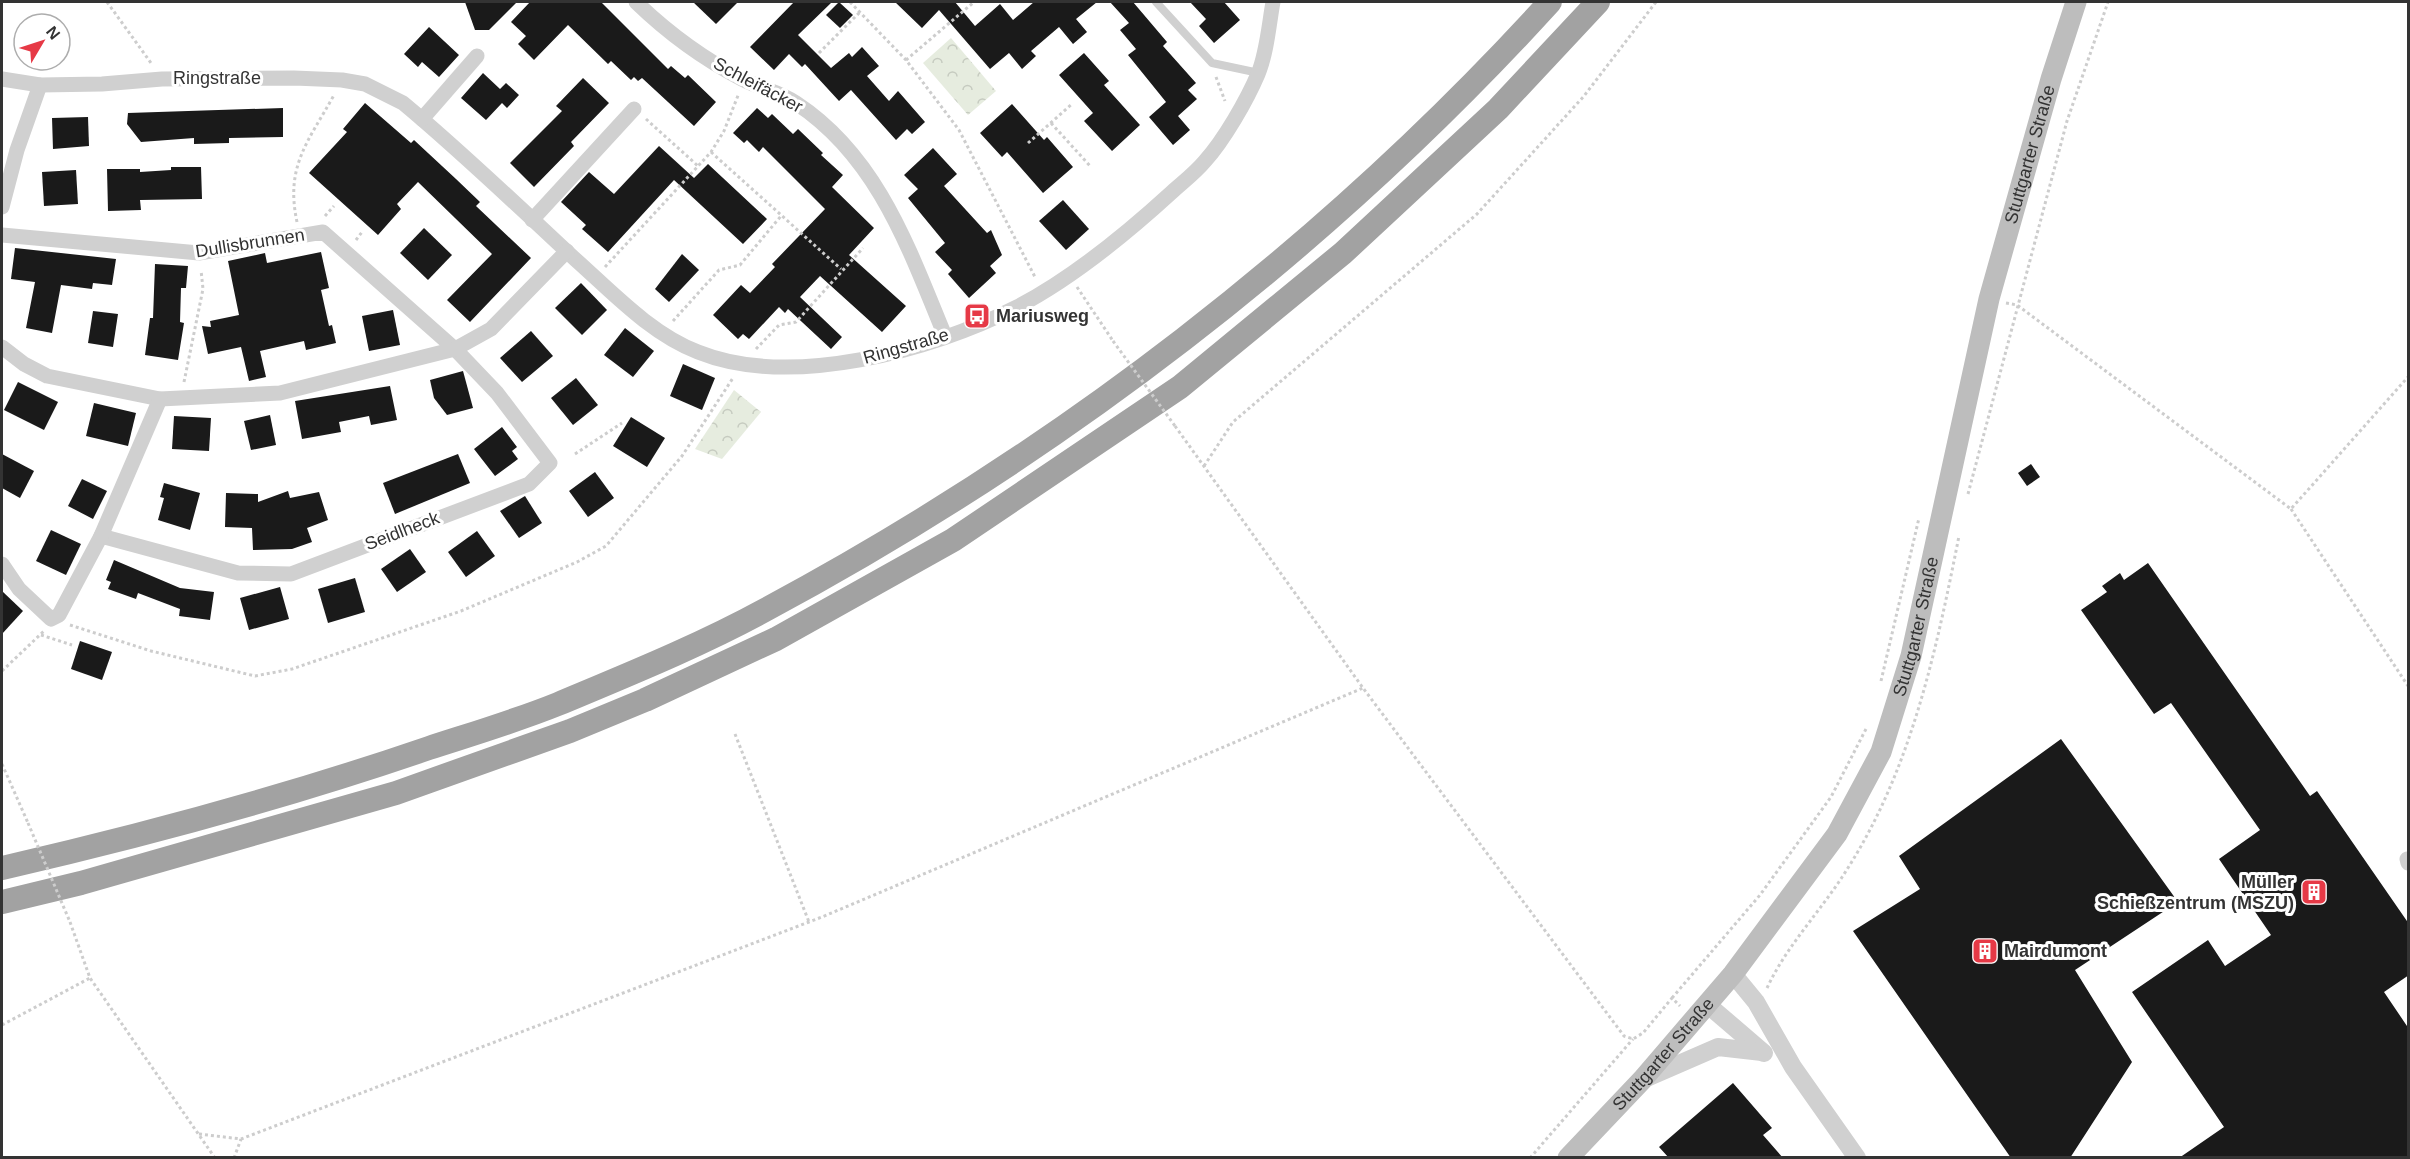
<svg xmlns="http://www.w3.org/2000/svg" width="2410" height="1159" font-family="Helvetica,sans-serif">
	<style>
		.park { fill: url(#park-crowns) }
		.building { fill: #1a1a1a }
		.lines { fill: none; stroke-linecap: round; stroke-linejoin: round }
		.path { stroke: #cdcdcd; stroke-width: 3; stroke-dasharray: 3 3; stroke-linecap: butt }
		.service { stroke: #d0d0d0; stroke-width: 8 }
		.minor { stroke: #d0d0d0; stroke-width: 15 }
		.tertiary { stroke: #d0d0d0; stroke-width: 18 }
		.secondary { stroke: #bdbdbd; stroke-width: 21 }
		.trunk { stroke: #a2a2a2; stroke-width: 24 }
		.path-bridge { stroke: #cdcdcd; stroke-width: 3; stroke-dasharray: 3 3; stroke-linecap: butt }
		.labels { text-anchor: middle; stroke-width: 6; stroke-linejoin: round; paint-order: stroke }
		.street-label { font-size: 18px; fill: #333; stroke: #fff }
		.poi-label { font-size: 18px; font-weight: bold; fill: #333; stroke: #fff; text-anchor: start }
	</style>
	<defs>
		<pattern id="park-crowns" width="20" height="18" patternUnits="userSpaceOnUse" patternTransform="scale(1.5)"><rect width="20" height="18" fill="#e6ecdf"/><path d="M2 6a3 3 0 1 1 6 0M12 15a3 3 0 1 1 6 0" fill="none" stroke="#c6cbc0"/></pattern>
	</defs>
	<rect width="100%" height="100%" fill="#fff"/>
	<g class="park">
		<polygon points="951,38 996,91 968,115 923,63"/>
		<polygon points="734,390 761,412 722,459 695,449"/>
	</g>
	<g class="building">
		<polygon points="465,2 517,2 489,30 475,30"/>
		<polygon points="530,2 601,2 668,69 671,66 685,78 688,75 716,102 694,126 642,78 638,81 634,77 631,80 611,61 608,64 568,25 534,60 518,44 526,36 511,22"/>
		<polygon points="693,2 738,2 716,24"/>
		<polygon points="794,2 832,2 798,35 831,68 849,53 852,57 862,47 879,66 867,76 889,101 898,91 925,122 912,134 907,129 896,140 851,90 839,101 805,64 802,67 789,54 774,70 750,47"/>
		<polygon points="839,2 853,15 840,28 826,15"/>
		<polygon points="895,2 955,2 975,26 1000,4 1013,20 1034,2 1097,2 1076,19 1087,32 1073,44 1059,27 1031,51 1036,56 1022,69 1009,53 990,69 939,10 922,28"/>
		<polygon points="1110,2 1133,2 1167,42 1163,46 1196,83 1188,90 1197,99 1178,116 1190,130 1173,145 1149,117 1166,102 1128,55 1136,49 1120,30 1129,23"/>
		<polygon points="1190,2 1224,2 1240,20 1214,43 1199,26 1206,19"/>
		<polygon points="429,27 459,55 439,77 422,62 418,67 404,54"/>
		<polygon points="1084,53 1109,81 1104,85 1140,125 1112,151 1084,121 1093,113 1059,75"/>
		<polygon points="483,73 500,89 506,83 519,95 507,108 502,103 486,120 461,98"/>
		<polygon points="583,78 609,103 571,142 574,146 534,187 510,163 562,111 556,106"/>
		<polygon points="365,103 411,143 414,140 456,179 480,202 476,206 531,258 470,322 447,300 492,254 418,182 397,204 401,209 378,235 309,173 347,132 343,129"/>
		<polygon points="1012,104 1044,140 1047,137 1073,167 1043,193 1007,152 1002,157 980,133"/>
		<polygon points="283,108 283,137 229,138 229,143 194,144 194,138 141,142 127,124 128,113"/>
		<polygon points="757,108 768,118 772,114 793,134 798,129 823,153 821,155 843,175 832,187 874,228 849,255 906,306 882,332 820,276 800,297 842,337 831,349 788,309 785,313 779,307 749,339 743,334 738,339 713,315 741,285 750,293 775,267 772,264 825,209 763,147 759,152 747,140 744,143 733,133"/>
		<polygon points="88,117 89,146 53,149 52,118"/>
		<polygon points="659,146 694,178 708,164 767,219 743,244 674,180 608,252 582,229 586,225 561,202 589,172 614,194"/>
		<polygon points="933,148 957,174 944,186 987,233 991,230 1002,255 990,266 996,273 969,298 948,274 952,270 935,252 945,243 908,198 918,189 904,175"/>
		<polygon points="171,167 201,167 202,199 140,200 141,210 108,211 107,169 140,169 140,172 171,170"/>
		<polygon points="76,170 78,204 44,206 42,172"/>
		<polygon points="1063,200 1089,229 1066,250 1039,221"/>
		<polygon points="424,228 452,255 428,280 400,253"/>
		<polygon points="15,248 116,259 112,285 93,283 92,289 61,285 52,333 26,328 35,282 11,279"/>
		<polygon points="321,252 329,288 321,290 329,326 332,325 336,343 306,350 304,341 260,351 266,377 249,381 241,347 208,354 202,326 211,327 210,321 239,315 228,261 265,253 267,263"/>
		<polygon points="682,254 699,270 669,302 655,289"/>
		<polygon points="155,264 188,266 186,288 181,288 180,322 184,323 178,360 145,355 150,318 153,318"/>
		<polygon points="581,283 607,310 582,335 555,308"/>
		<polygon points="393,310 400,345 369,351 362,316"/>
		<polygon points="93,311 118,314 113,347 88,343"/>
		<polygon points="625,328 654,351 633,377 604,355"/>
		<polygon points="531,331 553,356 522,382 500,358"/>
		<polygon points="683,364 715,378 702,410 670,396"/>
		<polygon points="463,371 473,408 447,415 434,398 430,380"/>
		<polygon points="576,378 598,405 573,425 551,398"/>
		<polygon points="18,382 58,402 44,430 4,410"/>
		<polygon points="390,386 397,420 371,425 369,416 339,422 341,432 302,439 295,401"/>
		<polygon points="94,403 136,413 128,446 86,436"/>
		<polygon points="270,415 276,445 251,450 244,421"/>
		<polygon points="174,416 211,418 209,451 172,449"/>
		<polygon points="631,417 665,438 647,467 613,446"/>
		<polygon points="502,427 517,447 512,451 518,459 495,476 474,449"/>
		<polygon points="2,454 34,471 20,498 2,488"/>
		<polygon points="458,454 470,483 395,514 383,483"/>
		<polygon points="2031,464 2040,477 2027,486 2018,473"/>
		<polygon points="595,472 614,498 588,517 569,491"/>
		<polygon points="82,479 107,491 93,519 68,506"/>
		<polygon points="164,483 200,493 190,530 158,520 164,498 160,497"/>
		<polygon points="288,491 290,498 319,492 328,520 307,528 312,542 292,549 253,550 252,528 225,527 226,493 258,494 258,502"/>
		<polygon points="525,496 542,523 519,538 500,511"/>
		<polygon points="51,530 81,544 66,575 36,561"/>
		<polygon points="477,531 495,556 466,577 448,552"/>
		<polygon points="410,549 426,572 397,592 381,569"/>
		<polygon points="114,560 180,588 214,592 210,620 179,616 180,609 138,593 136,599 108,589 111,582 106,580"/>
		<polygon points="2148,563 2310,796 2317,791 2409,924 2409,975 2384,992 2409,1029 2409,1158 2179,1158 2224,1127 2132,992 2208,940 2225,966 2271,935 2219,859 2260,830 2171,703 2154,714 2081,610 2107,592 2102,586 2120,573 2124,580"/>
		<polygon points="355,578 365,612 328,623 318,589"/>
		<polygon points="280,587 289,619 249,630 240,598"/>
		<polygon points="2,591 23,611 2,634"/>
		<polygon points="80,641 112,652 102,680 71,669"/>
		<polygon points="2061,739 2178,902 2075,970 2132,1062 2070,1158 2011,1158 1853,931 1920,889 1899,856"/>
		<polygon points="1733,1083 1772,1128 1763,1135 1783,1158 1669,1158 1659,1147"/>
	</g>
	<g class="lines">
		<g class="path">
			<polyline points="107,2 151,63"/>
			<polyline points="850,2 906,60 959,130 1035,277"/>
			<polyline points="819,53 860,12"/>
			<polyline points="906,60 974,2"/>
			<polyline points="1216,77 1225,101"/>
			<polyline points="646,119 698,166"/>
			<polyline points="1051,123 1091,167"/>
			<polyline points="1028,143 1072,104"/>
			<polyline points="711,152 841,269"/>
			<polyline points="325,216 334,206"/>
			<path d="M297,222c-12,-56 11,-80 37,-127"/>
			<polyline points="356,240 362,232"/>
			<polyline points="605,267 711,152 724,131 739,93"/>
			<polyline points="1077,287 1113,341"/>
			<polyline points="2006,303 2017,305 2291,509 2408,377"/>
			<polyline points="673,321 719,270 740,265 781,216"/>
			<polyline points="756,349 779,325 796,322 863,248"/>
			<polyline points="184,382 203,289 201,270"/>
			<polyline points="1175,426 1363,688 1624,1036 1633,1039 1643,1033 1672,998 1680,1006"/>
			<polyline points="575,454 622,423"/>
			<polyline points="1204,466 1233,422 1477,214 1584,96 1656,2"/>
			<polyline points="1968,494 2067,121 2108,2"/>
			<polyline points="2291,509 2408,686"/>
			<polyline points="70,625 151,651 255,676 292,669 461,611 577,562 606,546 682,456 733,378"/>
			<polyline points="41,635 72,645"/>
			<polyline points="2,671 44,631"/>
			<polyline points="1881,681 1919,518"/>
			<polyline points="735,734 809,922"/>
			<polyline points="2,764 28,823"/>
			<polyline points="70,922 90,978 215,1158"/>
			<path d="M1767,988c20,-43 54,-77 79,-117 65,-101 90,-219 113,-335"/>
			<polyline points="1672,998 1760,895 1831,797 1867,727"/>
			<polyline points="2,1025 90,978"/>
			<polyline points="199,1134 241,1139 822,917 1363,688"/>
			<polyline points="234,1158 241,1139"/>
			<polyline points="1530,1158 1633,1039"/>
		</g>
		<polyline class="service" points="1156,2 1212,63 1259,73"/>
		<g class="minor">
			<path d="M636,2c32,31 66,56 106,77 17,9 38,13 54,24 82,54 113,146 149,233"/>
			<path d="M2,79l38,6 62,-1 60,-5 132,-1 48,2 23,4 38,19c60,50 116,104 173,157 37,33 75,74 122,92 92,37 233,-1 319,-45 56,-29 108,-72 155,-115 11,-10 23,-19 33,-31 19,-21 42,-61 53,-87 9,-22 11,-50 15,-72"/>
			<polyline points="422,119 477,56"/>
			<polyline points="2,207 17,150 40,85"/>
			<polyline points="532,220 634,109"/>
			<polyline points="2,235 199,253 323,232 455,349 497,393 550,463 529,484 291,574 238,573 101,536 59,615 51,619 19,589 2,564"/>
			<polyline points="2,347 24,364 47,376 160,399 280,393 455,349 491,329 567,251"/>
			<polyline points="101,536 160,399"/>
			<polyline points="2407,859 2408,863"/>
		</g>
		<g class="tertiary">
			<polyline points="1733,974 1756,1002 1793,1067 1857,1158"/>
			<polyline points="1708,1005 1764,1053"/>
			<polyline points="1642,1080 1718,1047 1762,1052"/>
		</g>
		<path class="secondary" id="s1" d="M1568,1158l74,-78 91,-106 104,-140 44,-82 30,-96 78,-357 62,-220 25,-77"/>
		<g class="trunk">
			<path d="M2,868c144,-33 287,-72 427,-120 43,-14 87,-27 129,-44 69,-29 141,-58 207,-94 293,-157 561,-362 785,-608"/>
			<polyline points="2,902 81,883 396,793 570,731 645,700 776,639 953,540 1180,387 1343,253 1498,109 1598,2"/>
		</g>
		<g class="path-bridge">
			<polyline points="1113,341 1175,426"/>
			<polyline points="28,823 70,922"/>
		</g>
	</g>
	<defs>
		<g id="bus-square" transform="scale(1.35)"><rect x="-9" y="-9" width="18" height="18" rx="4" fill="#e63946" stroke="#fff"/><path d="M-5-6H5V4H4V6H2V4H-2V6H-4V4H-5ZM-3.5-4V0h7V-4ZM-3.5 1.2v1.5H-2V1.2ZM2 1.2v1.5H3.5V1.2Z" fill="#fff"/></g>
		<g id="building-square" transform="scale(1.35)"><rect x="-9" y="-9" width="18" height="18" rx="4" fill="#e63946" stroke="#fff"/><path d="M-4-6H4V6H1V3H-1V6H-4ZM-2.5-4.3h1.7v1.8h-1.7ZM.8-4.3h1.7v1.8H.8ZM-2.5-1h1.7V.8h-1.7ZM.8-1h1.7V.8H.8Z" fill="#fff"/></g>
	</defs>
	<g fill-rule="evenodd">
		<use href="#bus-square" x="977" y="316"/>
		<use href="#building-square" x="2314" y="892"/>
		<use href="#building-square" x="1985" y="951"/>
	</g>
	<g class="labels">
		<g class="street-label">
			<text x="217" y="84">Ringstraße</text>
			<text transform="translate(758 85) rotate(28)" y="6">Schleifäcker</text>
			<text dy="6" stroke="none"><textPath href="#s1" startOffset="1131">Stuttgarter Straße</textPath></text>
			<text transform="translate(250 243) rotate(-9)" y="6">Dullisbrunnen</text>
			<text transform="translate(906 346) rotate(-16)" y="6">Ringstraße</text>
			<text transform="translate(402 531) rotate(-21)" y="6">Seidlheck</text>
			<text dy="6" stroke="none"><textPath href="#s1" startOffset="645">Stuttgarter Straße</textPath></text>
			<text dy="6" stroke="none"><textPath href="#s1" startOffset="141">Stuttgarter Straße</textPath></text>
		</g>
		<g class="poi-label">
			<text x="996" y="322">Mariusweg</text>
			<text x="2294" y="888" text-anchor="end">Müller<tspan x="2294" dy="21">Schießzentrum (MSZU)</tspan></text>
			<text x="2004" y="957">Mairdumont</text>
		</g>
	</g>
	<rect width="2410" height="1159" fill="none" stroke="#333333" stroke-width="6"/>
	<g transform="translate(42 42) rotate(51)"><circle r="28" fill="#ffffff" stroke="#adadad" stroke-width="1.5"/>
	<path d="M0-4.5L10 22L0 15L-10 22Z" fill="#e63946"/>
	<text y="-9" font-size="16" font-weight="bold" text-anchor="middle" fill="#333333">N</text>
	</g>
</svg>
